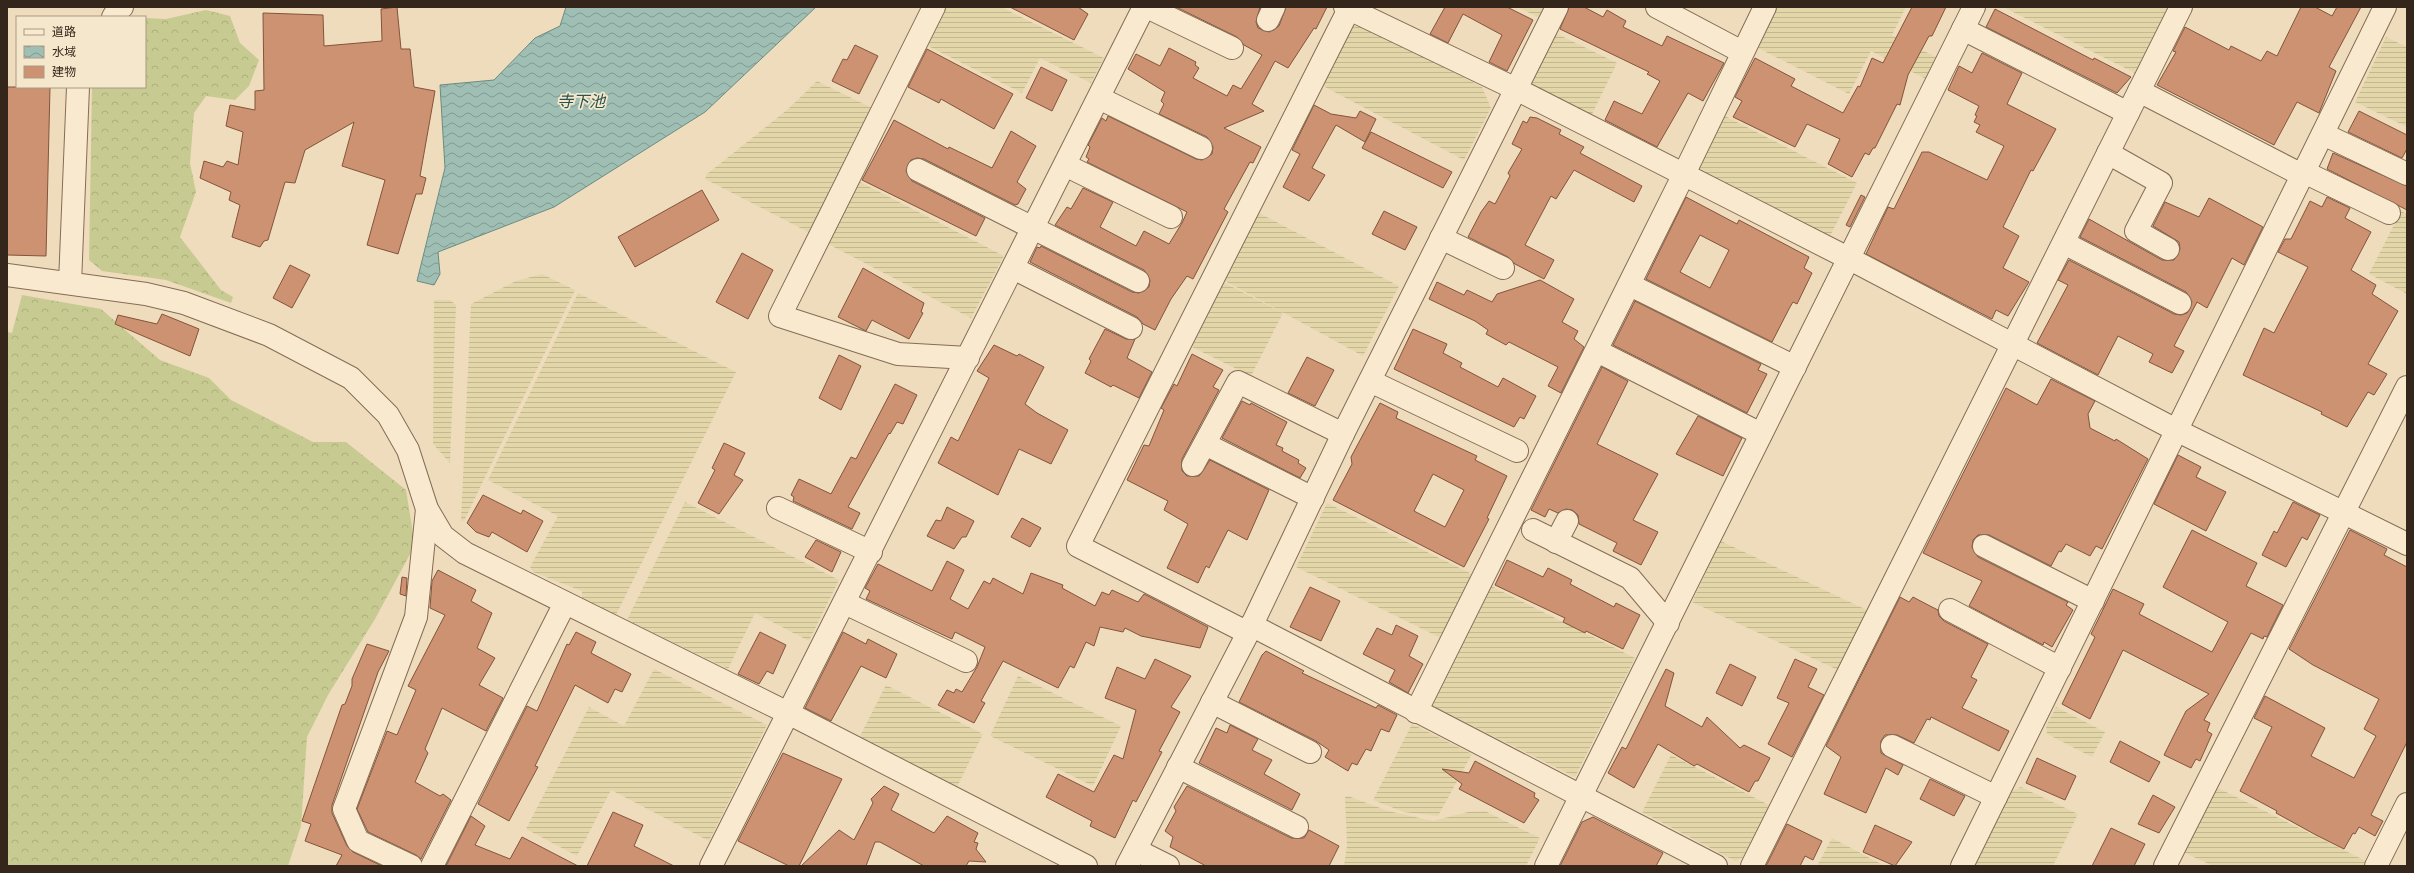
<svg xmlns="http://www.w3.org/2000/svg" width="2414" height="873" font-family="Spectral,'Noto Sans JP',serif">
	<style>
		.farmland { fill: url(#farmland-rules) }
		.forest { fill: url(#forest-crowns) }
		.water { fill: url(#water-waves); stroke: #688c81 }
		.building { fill: #cc9271; stroke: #84543b; fill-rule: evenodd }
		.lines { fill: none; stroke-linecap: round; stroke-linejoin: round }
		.minor-casing { stroke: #856c56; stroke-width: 24 }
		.minor { stroke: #f9eacf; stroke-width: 22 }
		.labels { text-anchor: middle; stroke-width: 3.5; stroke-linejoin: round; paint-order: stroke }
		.water-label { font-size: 16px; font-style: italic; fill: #2a544f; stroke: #f5e7cc }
	</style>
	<defs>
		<pattern id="farmland-rules" width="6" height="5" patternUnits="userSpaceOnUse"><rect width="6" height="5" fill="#e3d7aa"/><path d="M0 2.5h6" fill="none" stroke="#c3b892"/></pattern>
		<pattern id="forest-crowns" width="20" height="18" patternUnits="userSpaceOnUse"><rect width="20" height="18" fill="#c8cb91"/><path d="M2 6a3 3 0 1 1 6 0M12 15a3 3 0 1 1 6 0" fill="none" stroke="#acae7c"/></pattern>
		<pattern id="water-waves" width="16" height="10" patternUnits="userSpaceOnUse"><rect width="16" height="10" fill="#a0bfb4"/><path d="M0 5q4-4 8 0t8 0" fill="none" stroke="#839b92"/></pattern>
	</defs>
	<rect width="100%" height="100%" fill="#eedcbc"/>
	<g class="farmland">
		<polygon points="942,7 1001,7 1104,58 1091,83 1040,58 1022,93 924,44"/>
		<polygon points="1517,7 1548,7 1542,19"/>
		<polygon points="1776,7 1906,7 1892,35 1936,57 1926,79 1871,51 1849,94 1756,47"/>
		<polygon points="2003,7 2173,7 2139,75"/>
		<polygon points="1362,25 1482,87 1491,108 1464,160 1321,85 1347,27"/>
		<polygon points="1549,30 1617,63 1590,118 1523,85"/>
		<polygon points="2386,37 2407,47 2407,127 2355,102"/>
		<polygon points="817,81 872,108 810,233 705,179 707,174 787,110"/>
		<polygon points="1723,115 1857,183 1829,238 1695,170"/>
		<polygon points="858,181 1004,256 971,318 826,243"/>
		<polygon points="2401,211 2407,214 2407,294 2369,274"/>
		<polygon points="1257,212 1399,286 1363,356 1223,280"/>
		<polygon points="542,274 575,290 464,521 461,520 471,304 516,281"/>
		<polygon points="1223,282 1283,313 1251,376 1190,346"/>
		<polygon points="578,293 736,372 616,615 582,599 582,591 533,572 530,567 558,516 488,480"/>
		<polygon points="434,300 450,300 456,305 450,463 433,444"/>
		<polygon points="685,502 839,580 809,641 755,613 728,669 627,620"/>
		<polygon points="1327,503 1476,576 1445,640 1296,567"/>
		<polygon points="1721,541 1871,612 1842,672 1692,602"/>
		<polygon points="1483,582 1635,658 1575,777 1423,701"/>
		<polygon points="654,669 767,725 709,841 611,790 577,856 526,829 589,707 624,726"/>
		<polygon points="1018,676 1121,726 1093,786 990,736"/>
		<polygon points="886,685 983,734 957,787 859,738"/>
		<polygon points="2056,707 2105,732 2092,757 2047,734 2046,726"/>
		<polygon points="1412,724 1472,754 1438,816 1404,812 1373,800"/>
		<polygon points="1671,755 1773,807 1749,855 1735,861 1642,812"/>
		<polygon points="2021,787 2078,814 2053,866 1974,866 2010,792"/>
		<polygon points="2216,787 2366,861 2363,866 2213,866 2185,853"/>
		<polygon points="1348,796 1388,811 1433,821 1468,812 1485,811 1540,838 1526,866 1344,866 1347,845 1345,797"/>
		<polygon points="1832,838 1885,866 1817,866"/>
	</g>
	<g class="forest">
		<polygon points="206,10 230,16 240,43 259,60 249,86 235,100 206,96 194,113 190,163 196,192 180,237 221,290 233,297 231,303 166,280 102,271 89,260 92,87 145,87 145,18 166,19"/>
		<polygon points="22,295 101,309 160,360 209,378 231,400 313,442 346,442 406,490 415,545 375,619 328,695 307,737 301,826 288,866 7,866 7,332 12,333"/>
	</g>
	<polygon class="water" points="566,7 816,7 705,112 554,207 438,252 440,274 434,285 417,281 445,168 440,85 494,80 535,38 560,26"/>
	<g class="building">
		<polygon points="397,7 401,49 410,49 414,87 435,91 420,176 426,178 422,194 416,194 398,254 367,245 385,180 342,166 354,122 305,150 295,183 285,182 268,240 264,241 260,247 232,237 240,205 229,200 231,192 200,178 204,161 223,167 227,161 238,165 243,132 226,126 230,105 255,110 255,91 264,90 263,13 323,15 324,46 382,41 381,9"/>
		<polygon points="1010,7 1078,7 1088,14 1074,40"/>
		<polygon points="1176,7 1260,7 1256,22 1258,28 1269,32 1279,26 1286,7 1327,7 1316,29 1314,28 1288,68 1275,61 1252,104 1264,111 1224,128 1261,147 1253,163 1250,162 1224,209 1228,212 1193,279 1187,276 1171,299 1155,330 1143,324 1137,317 1030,262 1037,247 1040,248 1041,246 1132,292 1139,293 1149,287 1150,280 1144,270 1055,225 1067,207 1071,209 1083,188 1113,202 1100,227 1136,246 1144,231 1169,244 1182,223 1187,212 1087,162 1089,159 1086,157 1090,147 1088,145 1102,118 1106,121 1108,116 1196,159 1202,160 1212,154 1213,147 1207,137 1159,114 1164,104 1161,101 1165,92 1128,69 1136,54 1160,66 1169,48 1196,62 1195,65 1199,68 1193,78 1227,96 1233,85 1241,89 1262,55 1244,45 1237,37"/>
		<polygon points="1445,7 1507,7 1533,20 1507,71 1489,62 1502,35 1463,14 1448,43 1430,34"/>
		<polygon points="1569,7 1584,7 1603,17 1607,10 1626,21 1623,27 1662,46 1667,36 1724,63 1703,101 1688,93 1657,147 1605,120 1614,101 1642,114 1660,81 1647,74 1649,72 1560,29"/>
		<polygon points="1912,7 1946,7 1932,36 1929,36 1908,75 1900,105 1897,104 1875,148 1873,148 1869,155 1865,153 1852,177 1828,164 1840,139 1807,124 1795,147 1733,117 1742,101 1735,97 1755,58 1795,79 1791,86 1843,113 1858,86 1860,87 1872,58 1883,63"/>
		<polygon points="2301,7 2315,7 2332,16 2337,7 2361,7 2329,67 2336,71 2319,113 2297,102 2274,145 2157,85 2176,52 2173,51 2185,27 2229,50 2231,46 2261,61 2267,51 2277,56"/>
		<polygon points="1995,9 2093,60 2094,58 2131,77 2117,93 1986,27"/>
		<polygon points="855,45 878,56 859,94 832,81 843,59 847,60"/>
		<polygon points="927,49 1013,94 994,129 941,99 939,103 908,87"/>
		<polygon points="1982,53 2022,73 2007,104 2056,129 2033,171 2031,170 2003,227 2019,236 2003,268 2029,282 2008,316 1996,310 1992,319 1866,254 1888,207 1894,209 1922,152 1929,152 1987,180 2004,146 1976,132 1980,125 1974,122 1977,116 1975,115 1979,106 1948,90 1959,66 1972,73"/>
		<polygon points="1041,67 1067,80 1052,111 1026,98"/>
		<polygon points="7,87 50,87 46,256 7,255"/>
		<polygon points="1314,105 1331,114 1356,118 1360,111 1376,119 1365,142 1336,125 1312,168 1325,175 1309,201 1283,187 1300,154 1292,150"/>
		<polygon points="2359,111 2407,135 2407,149 2402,158 2348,132"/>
		<polygon points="1530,117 1537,118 1561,130 1559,134 1584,147 1580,153 1642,186 1634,202 1574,170 1556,199 1551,196 1525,245 1554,260 1544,279 1515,264 1508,257 1468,237 1481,212 1489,201 1495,204 1510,176 1508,173 1522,149 1512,144 1523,121 1527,123"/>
		<polygon points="894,120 948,149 949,147 992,168 1011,131 1036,146 1017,182 1026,189 1018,204 1015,205 924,159 917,158 911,160 906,171 912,181 985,218 976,236 862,180"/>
		<polygon points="1371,132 1452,172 1443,188 1362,148"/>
		<polygon points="2333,153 2407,186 2407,210 2327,169"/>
		<polygon points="702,190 719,220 635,267 618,237"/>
		<polygon points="1861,195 1865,197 1850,227 1846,225"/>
		<path d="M1686,197l51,27 2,-4 70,37 -5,11 8,5 -15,31 -4,-2 -3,5 -18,35 -126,-63zM1700,235l29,15 -19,38 -30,-16z"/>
		<polygon points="2327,197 2350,208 2345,218 2371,232 2351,270 2376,285 2372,294 2398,311 2368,364 2387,374 2374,395 2368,392 2347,427 2321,414 2322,412 2243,375 2264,328 2274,333 2308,267 2278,252 2285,239 2291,239 2310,201 2322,207"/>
		<polygon points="2209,198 2263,227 2244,265 2232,258 2207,308 2197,302 2174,346 2184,351 2172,373 2149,362 2153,354 2118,336 2098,375 2037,343 2068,285 2058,280 2069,260 2174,314 2181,315 2187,313 2192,302 2186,292 2080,237 2089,219 2162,260 2174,260 2180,249 2179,242 2153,226 2165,202 2199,217"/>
		<polygon points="1384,211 1417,227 1405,250 1372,234"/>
		<polygon points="742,253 773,270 748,319 716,302"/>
		<polygon points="290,265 310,275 292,308 273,298"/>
		<polygon points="863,268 924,303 921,312 923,313 909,339 872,320 866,331 838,317"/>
		<polygon points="1540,280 1574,299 1562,322 1578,331 1574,339 1584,347 1561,393 1548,386 1558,367 1509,342 1506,345 1486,334 1488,330 1475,321 1429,299 1437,282 1464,295 1467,290 1492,302 1497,294"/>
		<polygon points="1635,301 1761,364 1758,370 1767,374 1747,413 1613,345"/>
		<polygon points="162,314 199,329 190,356 115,324 118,315 157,324"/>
		<polygon points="1105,329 1126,339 1135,339 1127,358 1152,372 1139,398 1113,385 1111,387 1085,373 1091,361 1089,359"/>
		<polygon points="1413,329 1447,344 1443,353 1462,363 1460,367 1498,387 1503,378 1536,396 1524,419 1520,417 1514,427 1394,369"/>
		<polygon points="994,345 1017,356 1019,354 1044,367 1025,404 1037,413 1068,430 1051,464 1019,449 998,495 938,463 951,437 958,441 989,378 977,371"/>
		<polygon points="1192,354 1223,370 1213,387 1219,390 1182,459 1182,471 1187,476 1199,476 1210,460 1269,490 1247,540 1228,530 1209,568 1206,566 1198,583 1167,568 1188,524 1164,510 1168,501 1127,480 1144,445 1149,446 1164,410 1161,408 1174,384 1177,386"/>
		<polygon points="839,355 861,366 841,410 819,398"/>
		<polygon points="1307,357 1334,370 1315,406 1288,393"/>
		<polygon points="1602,367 1628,381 1597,444 1658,474 1633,520 1658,532 1641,565 1613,551 1617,543 1579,524 1578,515 1572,510 1566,509 1558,513 1549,509 1545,517 1531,510"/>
		<polygon points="2051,379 2095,401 2088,414 2090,428 2115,441 2116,439 2148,459 2102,549 2096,546 2090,556 2066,544 2061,552 2059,551 2051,566 1989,535 1978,535 1973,540 1972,547 1978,557 2068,602 2066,605 2073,610 2052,647 2044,642 2043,645 1969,606 1982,581 1923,553 2006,388 2037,405"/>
		<polygon points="895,384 917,395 903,424 897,422 890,434 889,433 848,507 860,513 852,529 793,501 794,497 791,495 799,479 831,494 851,457 856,459"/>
		<polygon points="1242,401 1250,405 1251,403 1287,422 1276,445 1283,448 1282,451 1299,460 1298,463 1306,468 1300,478 1222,438"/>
		<path d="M1380,403l18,9 -2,6 81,38 -2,4 32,16 -20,42 2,1 -25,48 -131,-67 19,-36 -1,-7zM1433,474l31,16 -19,37 -31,-16z"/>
		<polygon points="1698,416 1742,438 1723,476 1676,454"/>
		<polygon points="724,443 745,453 734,475 743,480 719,514 698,503 715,470 712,468"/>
		<polygon points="2178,455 2201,467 2196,477 2226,492 2206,531 2154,504"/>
		<polygon points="483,495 521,514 523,510 543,521 527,552 492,532 489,537 476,532 467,523"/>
		<polygon points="2293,502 2320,515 2307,540 2302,537 2286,567 2262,555 2274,531 2277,533"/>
		<polygon points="947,507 974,521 966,537 962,537 954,549 927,536 936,520 941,521"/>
		<polygon points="1022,518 1041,528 1030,547 1011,537"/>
		<polygon points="2192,530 2257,563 2246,586 2283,605 2267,637 2264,636 2263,639 2251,633 2204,720 2210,723 2207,731 2212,734 2200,761 2196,759 2191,768 2164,755 2186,711 2209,694 2123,650 2090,719 2062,704 2095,637 2091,634 2113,589 2144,604 2139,614 2212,652 2228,622 2163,587"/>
		<polygon points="2350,530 2387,549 2384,555 2407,567 2407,742 2371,815 2383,821 2375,836 2359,827 2355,834 2353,833 2344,849 2316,835 2276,813 2277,811 2240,791 2272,727 2254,718 2265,696 2325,728 2311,756 2354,778 2376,736 2364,729 2379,699 2313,665 2289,649"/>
		<polygon points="816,540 841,552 832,572 805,557"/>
		<polygon points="1507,560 1543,577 1548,568 1572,580 1570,584 1614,607 1616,603 1640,615 1623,649 1586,631 1585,633 1563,622 1565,618 1495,585"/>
		<polygon points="947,561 964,570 950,599 968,609 984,581 990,584 993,578 1023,594 1031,573 1063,585 1062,588 1095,606 1102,592 1109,595 1112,590 1138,602 1144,594 1208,627 1200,648 1141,636 1125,628 1123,632 1100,627 1094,646 1086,642 1074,668 1070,666 1058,688 1003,661 981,701 985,703 974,723 938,705 947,690 954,693 956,689 962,692 977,667 985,647 955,632 952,639 866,599 870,591 865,588 878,564 932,591"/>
		<polygon points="438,570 476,590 471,601 492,613 477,648 495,658 479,685 503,698 486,731 442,708 425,749 428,753 415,782 440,796 443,794 451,800 421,859 416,855 368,832 357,809 387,731 397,735 416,690 408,686 445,615 430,608 432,581"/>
		<polygon points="402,577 407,578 406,596 400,594"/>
		<polygon points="1310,587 1340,601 1321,641 1290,627"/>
		<polygon points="1900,597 1909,602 1913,597 1930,606 1938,610 1939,616 1944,621 1988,644 1971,677 1977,680 1962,708 2009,731 1999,751 1931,717 1930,720 1927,719 1914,743 1897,735 1885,735 1881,741 1881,753 1903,765 1898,775 1886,768 1866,813 1824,794 1841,757 1826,746"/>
		<polygon points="1396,625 1418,636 1409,656 1423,664 1408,693 1389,682 1395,670 1363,654 1377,628 1392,635"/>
		<polygon points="576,632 596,642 591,653 631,674 622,692 615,689 608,703 575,685 535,766 538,767 509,821 478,804 527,706 537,711 567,644 569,645"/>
		<polygon points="760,632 786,645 773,674 767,671 759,684 738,674"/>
		<polygon points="843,632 866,644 868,639 897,654 886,678 861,666 831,721 805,708"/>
		<polygon points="367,644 389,651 378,672 332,805 332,813 347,846 353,852 382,866 336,866 342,855 305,841 311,824 302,821 342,705 345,704 352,686 352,679"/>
		<polygon points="1266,651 1304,671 1302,673 1376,708 1378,705 1397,715 1389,732 1381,729 1371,751 1366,749 1357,765 1352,763 1348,771 1325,757 1329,750 1316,741 1239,702 1262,655"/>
		<polygon points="1155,659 1191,676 1171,707 1180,712 1159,751 1162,752 1136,802 1133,800 1115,838 1090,826 1092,821 1046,797 1058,774 1094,792 1114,755 1123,759 1136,710 1105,698 1117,667 1145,679"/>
		<polygon points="1795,659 1817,669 1808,687 1824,695 1792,757 1768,744 1789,703 1777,698"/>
		<polygon points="1730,664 1756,677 1742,706 1716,693"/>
		<polygon points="1666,669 1674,673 1665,706 1702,727 1707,717 1740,748 1744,745 1770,758 1758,781 1755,781 1749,792 1697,764 1694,766 1658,744 1634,788 1608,773 1622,747 1626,749"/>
		<polygon points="1230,725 1258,739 1252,750 1272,760 1264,774 1300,794 1292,810 1199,763 1216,728 1227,733"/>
		<polygon points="2120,741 2160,762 2149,782 2110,762"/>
		<polygon points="783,753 842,779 799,866 789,866 738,841"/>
		<polygon points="2037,758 2076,776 2065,800 2026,783"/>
		<polygon points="1475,761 1535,793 1534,797 1539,800 1524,823 1459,789 1462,784 1442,769 1469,773"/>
		<polygon points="1930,779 1965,796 1954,816 1920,799"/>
		<polygon points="884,786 899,794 891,810 934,833 947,816 978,833 974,842 978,843 976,849 986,862 969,861 966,866 924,866 880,842 875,842 866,866 801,866 839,830 854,840 873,803 871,799"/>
		<polygon points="1187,786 1291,838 1304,838 1309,830 1339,846 1329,866 1206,866 1170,847 1173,837 1165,831 1176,811 1174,807"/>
		<polygon points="2153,795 2175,807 2159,833 2138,824"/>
		<polygon points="613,812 643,825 634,846 674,866 587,866"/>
		<polygon points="471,816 485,826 475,845 510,859 522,837 578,866 446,866"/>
		<polygon points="1593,817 1663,853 1656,866 1560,866 1582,822"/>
		<polygon points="1787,824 1822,841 1813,860 1805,856 1800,866 1766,866"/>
		<polygon points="1875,825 1912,842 1895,866 1863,852"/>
		<polygon points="2111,828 2145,844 2134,866 2092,866"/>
	</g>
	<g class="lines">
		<g class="minor-casing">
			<g id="minor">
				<polyline points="934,7 780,316 898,354 968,358"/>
				<polyline points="1147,7 1232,48"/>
				<polyline points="1345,7 1516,89 1848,258 2178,431 2407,544"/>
				<polyline points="1657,7 1742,52"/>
				<polyline points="113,17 118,9 122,7"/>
				<polyline points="1268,20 1274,7"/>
				<polyline points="1963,29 2128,113"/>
				<polyline points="2139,91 2302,175"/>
				<polyline points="1099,98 1201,148"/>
				<polyline points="2323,134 2407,174"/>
				<polyline points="2108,153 2161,183 2136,231 2168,249"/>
				<polyline points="1065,165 1171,217"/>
				<polyline points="918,170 1138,281"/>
				<polyline points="2304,172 2389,213"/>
				<polyline points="1441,238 1503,268"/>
				<polyline points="2064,243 2180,303"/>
				<polyline points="1013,268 1131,328"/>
				<polyline points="7,275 146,294 184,303 269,335 351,378 388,415 408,450 427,509 443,536 465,553 790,714 1086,866"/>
				<polyline points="70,283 78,87"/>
				<polyline points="1636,288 1795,367"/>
				<polyline points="1601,353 1761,434"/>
				<polyline points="1370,381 1517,451"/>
				<polyline points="1205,444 1313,498"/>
				<polyline points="1193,465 1238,382 1343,434"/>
				<polyline points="778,508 871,552"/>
				<polyline points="1533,530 1630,578 1668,623"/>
				<polyline points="1556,542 1567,521"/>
				<polyline points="1984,546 2093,601"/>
				<polyline points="845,603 966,661"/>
				<polyline points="1950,610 2060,668"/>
				<polyline points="1251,625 1716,866"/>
				<polyline points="1248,633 1078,546 1349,9"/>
				<polyline points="1212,702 1310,752"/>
				<polyline points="1416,712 1683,176 1765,7"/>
				<polyline points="1892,746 1996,797"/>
				<polyline points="1178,767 1297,827"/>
				<polyline points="1136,850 1168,866"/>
				<polyline points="411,866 358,841 344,809 416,617 427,509"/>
				<polyline points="432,866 565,603"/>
				<polyline points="711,866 1144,7"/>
				<polyline points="1127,866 1248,633 1343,434 1557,7"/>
				<polyline points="1546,866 1974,7"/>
				<polyline points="1752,866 2181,7"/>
				<polyline points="1962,866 2385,7"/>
				<polyline points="2165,866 2407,387"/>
				<polyline points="2376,866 2407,804"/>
			</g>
		</g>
		<use href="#minor" class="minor"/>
	</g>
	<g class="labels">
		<g class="water-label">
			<text x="581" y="107">寺下池</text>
		</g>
	</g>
	<rect width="2414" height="873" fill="none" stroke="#34261b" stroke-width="16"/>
	<rect x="16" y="16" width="130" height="72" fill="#f5e7cc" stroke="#a89a85"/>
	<rect x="24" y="29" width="20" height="6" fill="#f9eacf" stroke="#a89a85"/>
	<text x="52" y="36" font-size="12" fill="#34261b">道路</text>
	<rect x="24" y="46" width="20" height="12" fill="url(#water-waves)" stroke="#a89a85"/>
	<text x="52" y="56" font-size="12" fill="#34261b">水域</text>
	<rect x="24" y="66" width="20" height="12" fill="#cc9271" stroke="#a89a85"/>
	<text x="52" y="76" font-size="12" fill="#34261b">建物</text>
</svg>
